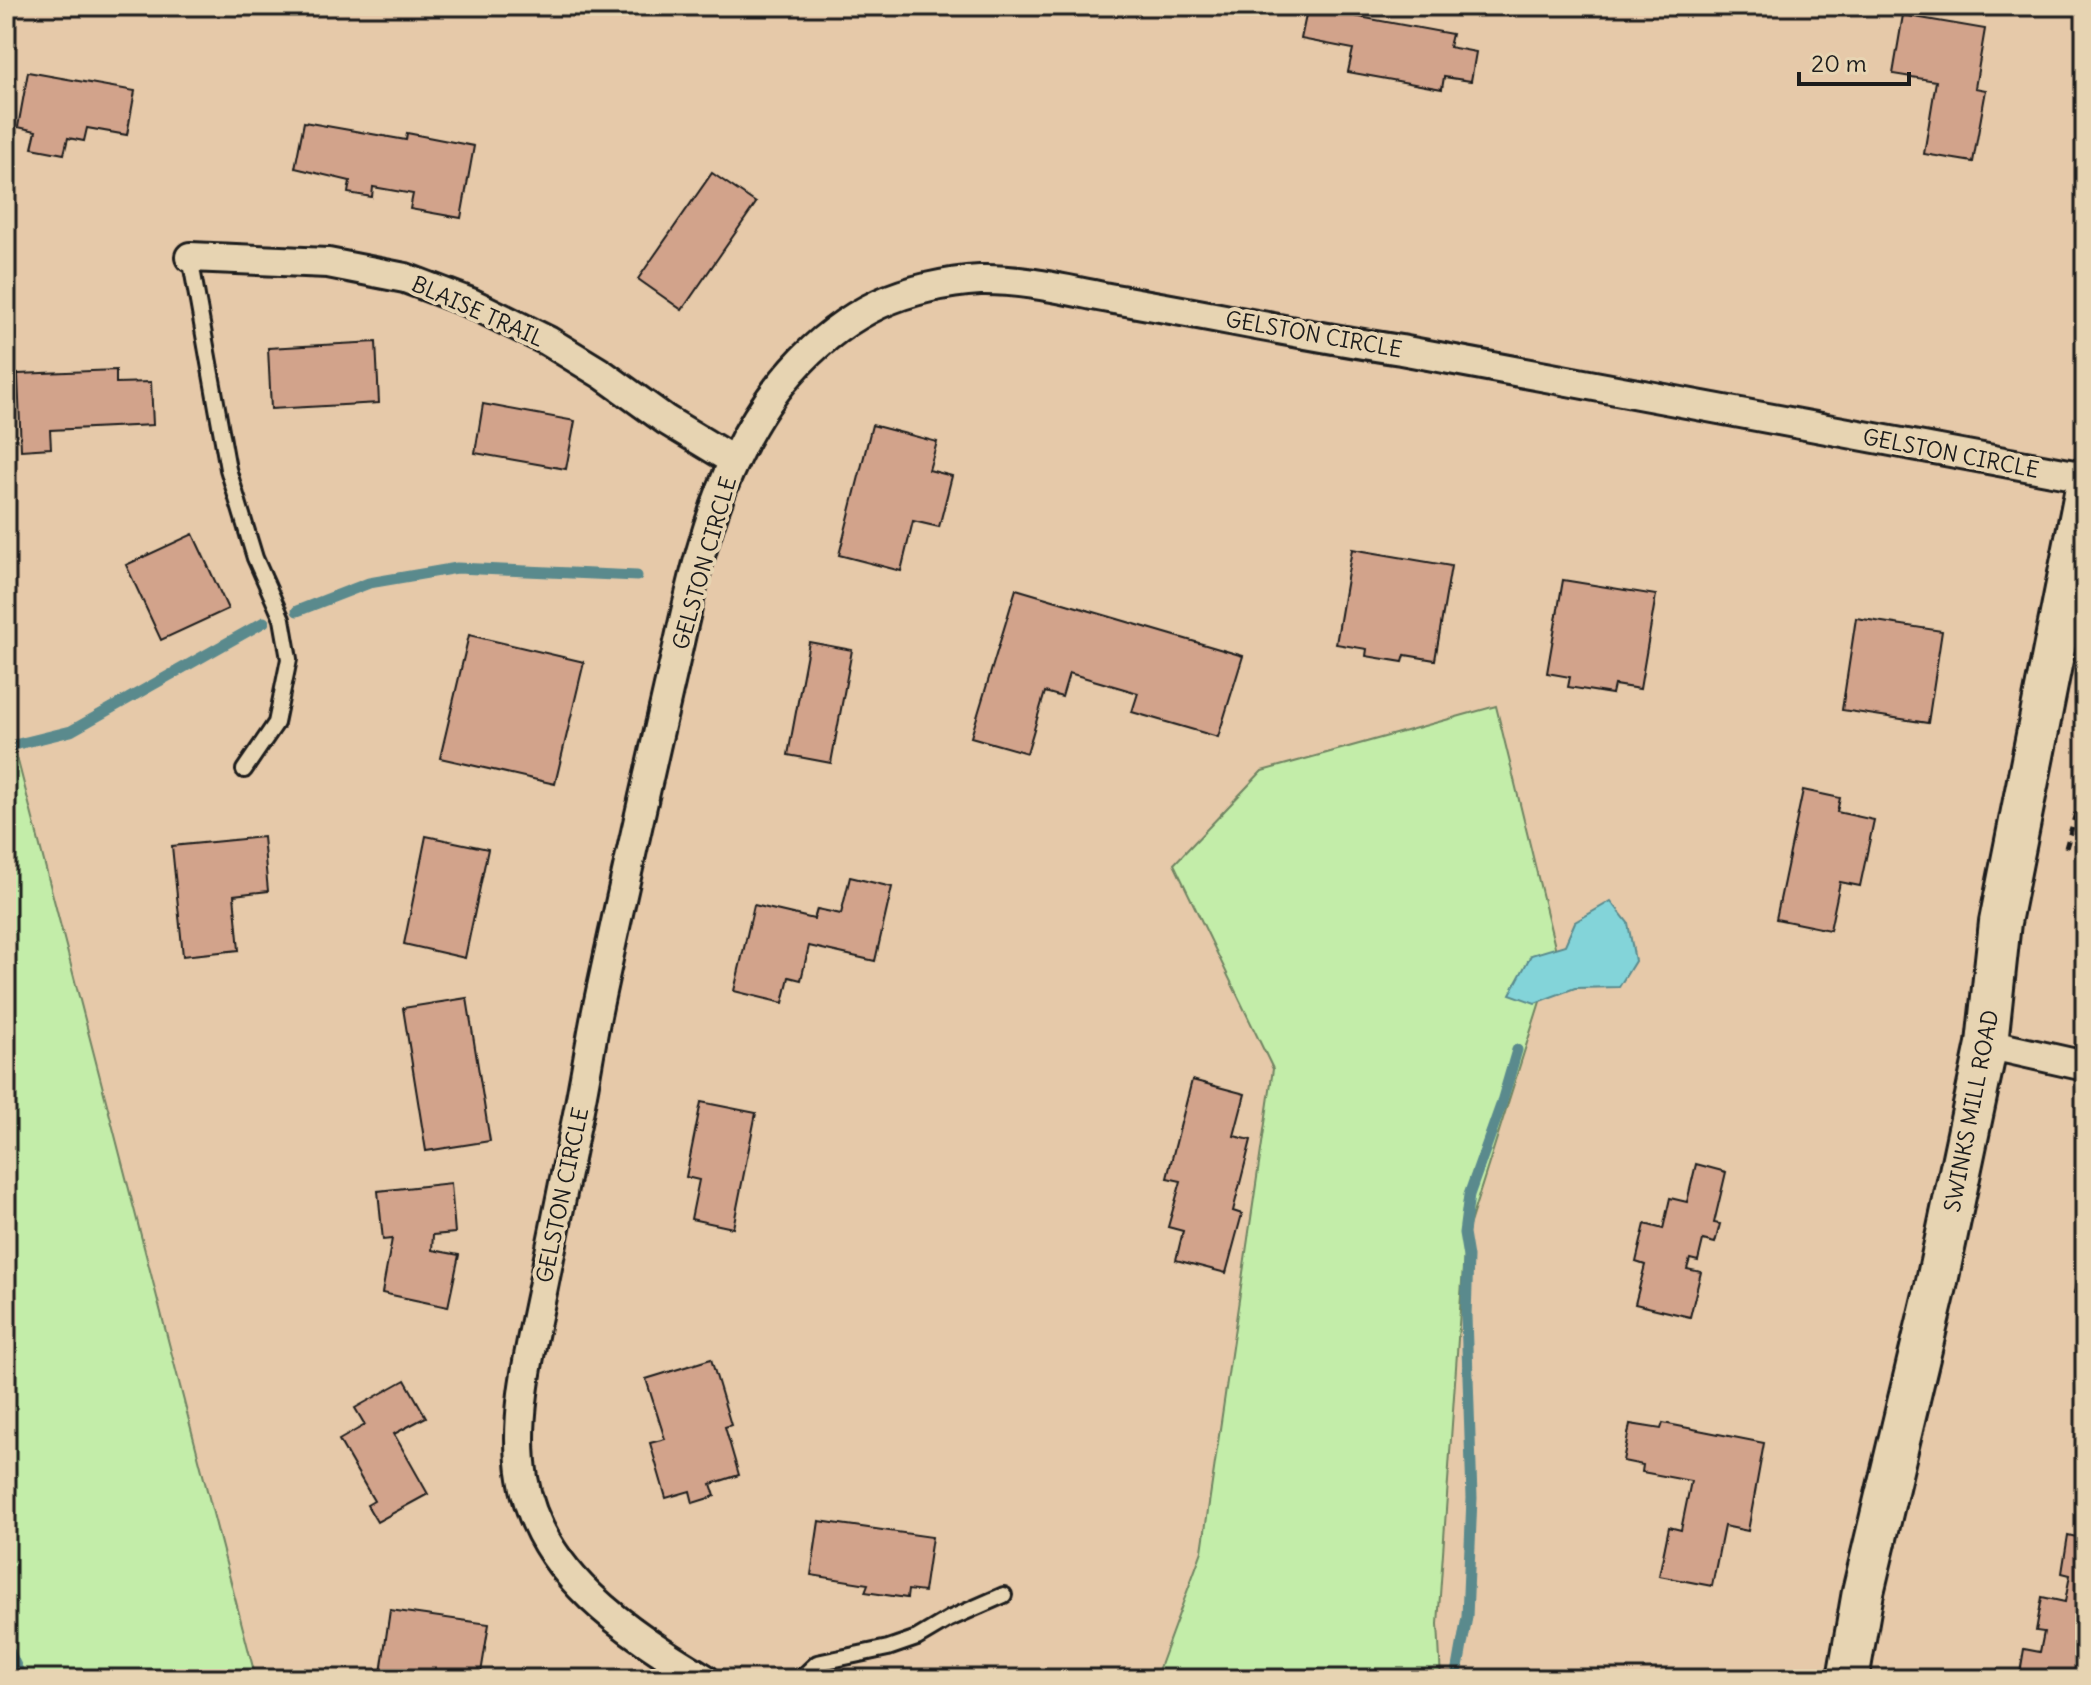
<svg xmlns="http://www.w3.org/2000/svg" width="2091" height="1685" font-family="Delius,sans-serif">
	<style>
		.green { fill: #c3eda9; stroke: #708462; stroke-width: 2 }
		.water { fill: #83d4d9; stroke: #5a8a8d; stroke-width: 2 }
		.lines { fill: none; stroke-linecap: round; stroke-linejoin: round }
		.stream { stroke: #5a8a8d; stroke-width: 11 }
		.building { fill: #d2a38b; stroke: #1c1c1c; stroke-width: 2 }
		.lane-casing { stroke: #1c1c1c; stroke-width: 20 }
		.street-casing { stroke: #1c1c1c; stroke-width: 34 }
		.secondary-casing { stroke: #1c1c1c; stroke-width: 46 }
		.path { stroke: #1c1c1c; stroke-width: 5; stroke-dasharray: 8 6; stroke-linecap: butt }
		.lane { stroke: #e7d4b2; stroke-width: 14 }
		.street { stroke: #e7d4b2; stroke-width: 28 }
		.secondary { stroke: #e7d4b2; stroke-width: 40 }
		.labels { text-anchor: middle; stroke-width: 8; stroke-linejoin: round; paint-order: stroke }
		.street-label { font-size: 22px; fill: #1c1c1c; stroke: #e7d4b2 }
	</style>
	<rect width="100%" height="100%" fill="#e6c9a9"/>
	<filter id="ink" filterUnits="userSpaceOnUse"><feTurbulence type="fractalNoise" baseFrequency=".0125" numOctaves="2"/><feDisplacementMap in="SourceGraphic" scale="16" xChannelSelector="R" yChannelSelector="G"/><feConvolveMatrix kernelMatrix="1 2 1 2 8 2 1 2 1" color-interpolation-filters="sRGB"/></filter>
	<g filter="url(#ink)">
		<g class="green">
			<polygon points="1496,706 1556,951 1465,1239 1438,1624 1441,1679 1155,1679 1202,1551 1273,1069 1174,864 1262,771"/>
			<polygon points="6,715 256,1679 6,1679"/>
		</g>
		<polygon class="water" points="1611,901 1628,923 1635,961 1619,987 1575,988 1535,1003 1510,994 1531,955 1565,945 1575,922"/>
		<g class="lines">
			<g class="stream">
				<polyline points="297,611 369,583 457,568 637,576"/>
				<polyline points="6,747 71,731 264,622"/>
				<polyline points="6,1472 6,1473"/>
				<polyline points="6,1644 22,1679"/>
				<polyline points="1456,1679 1467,1617 1472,1498 1466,1316 1468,1257 1464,1233 1469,1195 1501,1105 1517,1050"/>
			</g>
		</g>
		<g class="building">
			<polygon points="1308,6 1356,6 1354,16 1452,34 1449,47 1476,52 1471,81 1444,77 1442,89 1348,72 1353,49 1301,39"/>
			<polygon points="1903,15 1985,29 1975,88 1986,90 1973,162 1924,154 1936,81 1893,74"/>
			<polygon points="28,72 135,91 127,135 87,128 84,141 68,138 64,154 32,148 36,131 18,127"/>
			<polygon points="304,122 406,140 407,133 474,146 461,218 410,209 413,194 373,187 372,197 348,193 350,181 295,168"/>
			<polygon points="712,173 756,203 682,310 638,279"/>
			<polygon points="376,342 379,403 271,409 268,348"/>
			<polygon points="116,370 116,383 151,382 153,425 50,430 51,448 21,450 18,374"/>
			<polygon points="483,404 575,421 566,469 475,453"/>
			<polygon points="872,425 937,442 929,470 952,476 939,527 913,521 901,571 839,555"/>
			<polygon points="193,534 228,609 161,640 126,565"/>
			<polygon points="1352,549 1451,566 1435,660 1405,655 1403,662 1366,656 1367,649 1336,644"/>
			<polygon points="1563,580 1656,595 1640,689 1614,685 1612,694 1568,687 1570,677 1547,673"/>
			<polygon points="1016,589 1243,656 1218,737 1132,712 1138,693 1069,673 1062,697 1045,692 1027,753 971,737"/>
			<polygon points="1856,618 1942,631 1928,723 1842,710"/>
			<polygon points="469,635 584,662 555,784 440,758"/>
			<polygon points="809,642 852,650 831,763 788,755"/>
			<polygon points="1803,790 1840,798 1837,812 1874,820 1860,886 1840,882 1830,930 1776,919"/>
			<polygon points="426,836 488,849 465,958 404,944"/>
			<polygon points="263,837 268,891 234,895 239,950 183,956 172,846"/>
			<polygon points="850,877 892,887 875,961 809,946 801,980 789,977 783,1003 734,991 754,905 814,919 817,909 841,914"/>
			<polygon points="467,998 490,1141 426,1151 403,1008"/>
			<polygon points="1192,1080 1245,1094 1234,1136 1251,1140 1233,1211 1242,1214 1226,1273 1176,1260 1183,1231 1168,1227 1181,1181 1167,1178"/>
			<polygon points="701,1102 756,1113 733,1228 691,1219 699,1180 686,1177"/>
			<polygon points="1696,1164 1726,1172 1714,1223 1720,1224 1715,1243 1703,1240 1698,1261 1690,1259 1687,1269 1701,1272 1690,1317 1635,1304 1645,1265 1636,1262 1645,1224 1663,1229 1670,1198 1687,1202"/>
			<polygon points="451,1183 455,1233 433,1235 432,1250 459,1255 448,1307 382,1293 392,1239 383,1240 378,1191"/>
			<polygon points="2085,1248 2085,1295 2074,1293"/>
			<polygon points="711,1359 731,1425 725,1427 739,1475 711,1484 715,1496 693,1503 690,1491 666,1498 650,1443 665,1439 646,1379"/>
			<polygon points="405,1380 426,1417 394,1434 428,1494 377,1522 367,1505 374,1501 339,1440 365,1425 355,1408"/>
			<polygon points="1663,1423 1764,1443 1748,1531 1724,1526 1712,1586 1659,1576 1669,1527 1681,1530 1691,1481 1642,1472 1643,1465 1623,1461 1630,1424 1661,1429"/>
			<polygon points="819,1521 932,1537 924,1592 908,1590 907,1598 865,1592 868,1584 811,1575"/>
			<polygon points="2068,1535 2085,1539 2085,1679 2019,1679 2024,1649 2040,1652 2044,1632 2036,1631 2042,1597 2065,1602 2070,1575 2062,1573"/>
			<polygon points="390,1610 489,1624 480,1679 422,1679 381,1673"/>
			<polygon points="962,1675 1021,1676 1021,1679 962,1679"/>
		</g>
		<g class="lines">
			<g class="lane-casing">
				<g id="lane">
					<polyline points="190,257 228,469 255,558 282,619 289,659 276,723 244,770"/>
					<polyline points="800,1679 817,1663 888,1648 917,1638 949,1619 1004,1595"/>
				</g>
			</g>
			<g class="street-casing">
				<g id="street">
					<polyline points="190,257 328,263 405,278 471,303 548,341 602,374 666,420 734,461"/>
					<polyline points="1987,1044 2085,1066"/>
					<path d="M705,1679c-78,-47 -166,-105 -182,-201 -10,-61 7,-127 19,-186 12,-58 23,-115 35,-173 8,-38 13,-75 21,-113 22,-105 46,-210 70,-315 18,-76 32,-158 66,-230 31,-66 78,-125 145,-157 30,-14 68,-22 101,-24 45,-1 90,11 134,19 96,16 191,37 287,51l684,127"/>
				</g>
			</g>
			<g class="secondary-casing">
				<polyline id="secondary" points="1848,1679 1863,1592 1936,1286 1987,1044 2000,922 2085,493"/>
			</g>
			<polyline class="path" points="2066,848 2085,781"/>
			<use href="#lane" class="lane"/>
			<use href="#street" class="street"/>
			<use href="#secondary" class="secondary"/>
		</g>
	</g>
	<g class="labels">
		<g class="street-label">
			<text transform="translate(478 311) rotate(24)" y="8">BLAISE TRAIL</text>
			<text transform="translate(1314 334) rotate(10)" y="8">GELSTON CIRCLE</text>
			<text transform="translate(1951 453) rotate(11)" y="8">GELSTON CIRCLE</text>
			<text transform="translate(704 563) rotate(-74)" y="8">GELSTON CIRCLE</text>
			<text transform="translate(1971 1111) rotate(-79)" y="8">SWINKS MILL ROAD</text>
			<text transform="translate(562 1195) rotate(-78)" y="8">GELSTON CIRCLE</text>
		</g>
	</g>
	<rect width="2091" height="1685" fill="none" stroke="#e7d4b2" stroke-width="32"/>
	<rect x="16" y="16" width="2059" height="1653" fill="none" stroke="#1c1c1c" stroke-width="3" filter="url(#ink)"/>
	<path d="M1799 72v12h110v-12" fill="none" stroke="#1c1c1c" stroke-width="4"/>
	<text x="1811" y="72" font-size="24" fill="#1c1c1c" stroke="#e7d4b2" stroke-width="6" paint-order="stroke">20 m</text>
</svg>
